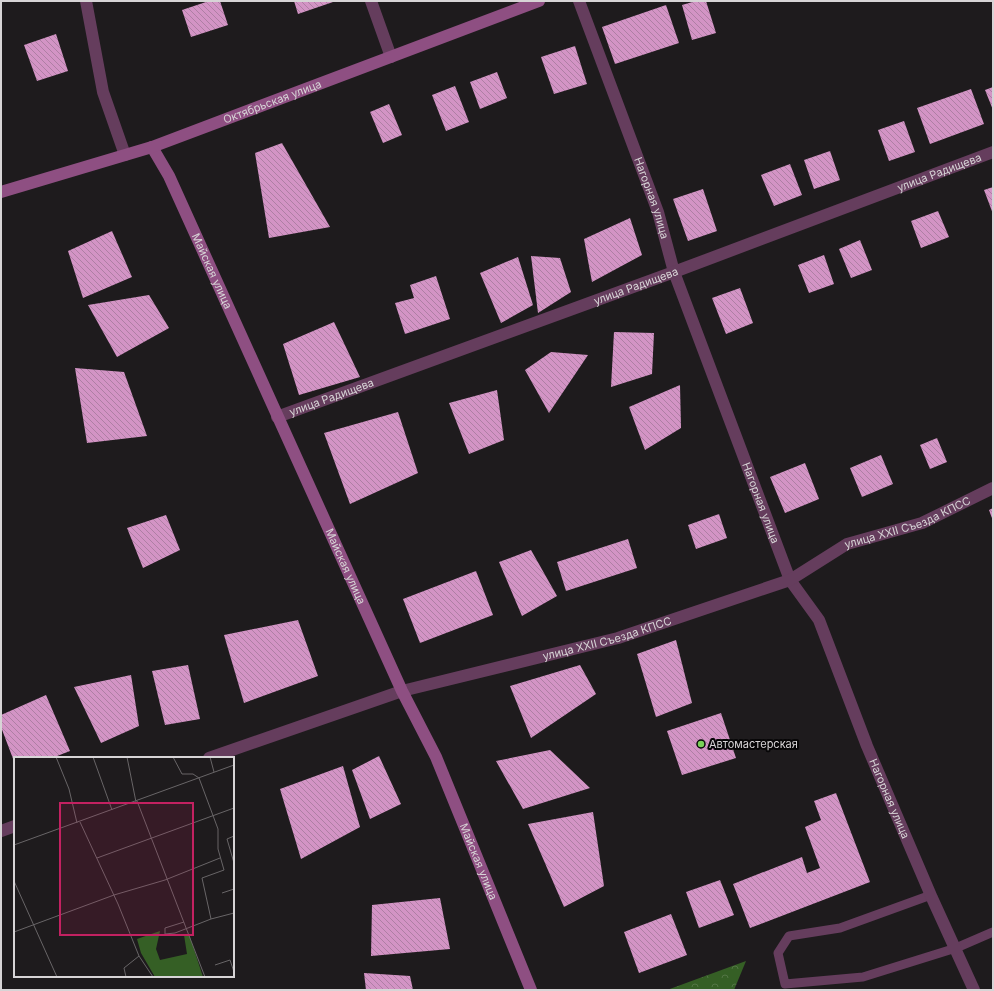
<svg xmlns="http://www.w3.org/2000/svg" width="994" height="991" font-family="Inter,sans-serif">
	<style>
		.forest { fill: url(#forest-crowns) }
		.building { fill: url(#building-back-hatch) }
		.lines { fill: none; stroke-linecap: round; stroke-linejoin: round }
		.lane { stroke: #653d5d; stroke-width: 9 }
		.street { stroke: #653d5d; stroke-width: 12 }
		.secondary { stroke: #8e4f82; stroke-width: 12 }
		.poi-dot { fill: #79d158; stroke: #070607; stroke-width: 1.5 }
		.labels { text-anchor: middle; stroke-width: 4; stroke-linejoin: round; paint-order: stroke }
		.street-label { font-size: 11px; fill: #d7d4d6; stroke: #070607 }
		.poi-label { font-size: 11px; fill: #d7d4d6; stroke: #070607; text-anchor: start }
		.inset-road { fill: none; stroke: #686567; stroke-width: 1 }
		.view { fill: #c32161; fill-opacity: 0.15; stroke: #c32161; stroke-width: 2 }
		.inset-edge { fill: none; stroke: #d7d4d6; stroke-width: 2 }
	</style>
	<defs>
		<pattern id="forest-crowns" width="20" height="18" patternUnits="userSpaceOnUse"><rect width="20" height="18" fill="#355f25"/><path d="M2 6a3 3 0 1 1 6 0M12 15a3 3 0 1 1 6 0" fill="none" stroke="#527544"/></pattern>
		<pattern id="building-back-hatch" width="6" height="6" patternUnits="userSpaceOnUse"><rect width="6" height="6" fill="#d394c5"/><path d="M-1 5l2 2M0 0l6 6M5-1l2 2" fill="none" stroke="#ae7fa4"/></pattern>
	</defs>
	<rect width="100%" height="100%" fill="#1e1b1d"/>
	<polygon class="forest" points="746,961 734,990 667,990"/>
	<g class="building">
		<polygon points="209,1 220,1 228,25 191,37 182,10"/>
		<polygon points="294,1 336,1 298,14"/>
		<polygon points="696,1 706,1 716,33 692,40 682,5"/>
		<polygon points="666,5 679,43 615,64 602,27"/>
		<polygon points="56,34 68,71 37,81 24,45"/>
		<polygon points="575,46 587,84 554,94 541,57"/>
		<polygon points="497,72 507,98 480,109 470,82"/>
		<polygon points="455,86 469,122 446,131 432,95"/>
		<polygon points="993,87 993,110 985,90"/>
		<polygon points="971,89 984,124 930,144 917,108"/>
		<polygon points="389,104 402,135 383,143 370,112"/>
		<polygon points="904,121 915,152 889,161 878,130"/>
		<polygon points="282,143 330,227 269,238 255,153"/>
		<polygon points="830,151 840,180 814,189 804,160"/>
		<polygon points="790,164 802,195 774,206 761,175"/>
		<polygon points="993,187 993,214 984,190"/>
		<polygon points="703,189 717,231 688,241 673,199"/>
		<polygon points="938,211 949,237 921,248 911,221"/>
		<polygon points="630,218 642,255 592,282 584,239"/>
		<polygon points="112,231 132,277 83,298 68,251"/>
		<polygon points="860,240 872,270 851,278 839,249"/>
		<polygon points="824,255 834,284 809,293 798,265"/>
		<polygon points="531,256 560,258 571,292 538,313"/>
		<polygon points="518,257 533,305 501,323 480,273"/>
		<polygon points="436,276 450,319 405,334 395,303 414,298 410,285"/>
		<polygon points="740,288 753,323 726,334 712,298"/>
		<polygon points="149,295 169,328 117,357 88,305"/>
		<polygon points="334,322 360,377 299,395 283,344"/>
		<polygon points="614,332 654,333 652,374 611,387"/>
		<polygon points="551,352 588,355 549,413 525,370"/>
		<polygon points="75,368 124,372 147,436 87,443"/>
		<polygon points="680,385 681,428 645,450 629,407"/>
		<polygon points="497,390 504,440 469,454 449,403"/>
		<polygon points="398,412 418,473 350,504 324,433"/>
		<polygon points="937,438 947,462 930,469 920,445"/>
		<polygon points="881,455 893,484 862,497 850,468"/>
		<polygon points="805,463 819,499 785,513 770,477"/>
		<polygon points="993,508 993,521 989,510"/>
		<polygon points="719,514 727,538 696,549 688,525"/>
		<polygon points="166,515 180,550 143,568 127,528"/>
		<polygon points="628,539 637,568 566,591 557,562"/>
		<polygon points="531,550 557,596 522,616 499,562"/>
		<polygon points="476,571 493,615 420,643 403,599"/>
		<polygon points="298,620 318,676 244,703 224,635"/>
		<polygon points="676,640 692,703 656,717 637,654"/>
		<polygon points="188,665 200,719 165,725 152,671"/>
		<polygon points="580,665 596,694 531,738 510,686"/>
		<polygon points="131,675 139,726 101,743 74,687"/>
		<polygon points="46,695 70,751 52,758 15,758 15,764 1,727 1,715"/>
		<polygon points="721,713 736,758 682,775 667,731"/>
		<polygon points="550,750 590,788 523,809 496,761"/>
		<polygon points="379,756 401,804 370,819 352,770"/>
		<polygon points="343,766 360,827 301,859 280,789"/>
		<polygon points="836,793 870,882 750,928 733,884 802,857 807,873 820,868 805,827 821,820 814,801"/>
		<polygon points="593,812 604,886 564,907 528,824"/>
		<polygon points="720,880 734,915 699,928 686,892"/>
		<polygon points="440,898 450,949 371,956 372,905"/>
		<polygon points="671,914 687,955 639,973 624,932"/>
		<polygon points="364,973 410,976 413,990 366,990"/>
	</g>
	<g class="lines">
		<polyline class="lane" points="931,895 840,928 789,936 778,953 785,984 863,977 956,948 993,932"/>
		<g class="street">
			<polyline points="86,1 103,92 125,155"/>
			<polyline points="371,1 391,57"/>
			<path id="s1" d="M579,1l79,211 16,60 116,308 29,40 48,126 65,152 42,92"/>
			<path id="s2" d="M277,417l397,-145 319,-120"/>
			<path id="s3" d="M209,758l193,-67 216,-53 172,-58 57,-36 75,-21 71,-35"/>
			<polyline points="1,831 15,826"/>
		</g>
		<g class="secondary">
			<path id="s4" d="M152,147l17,29 233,515 34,66 95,233"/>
			<path id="s5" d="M1,192l151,-45 387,-146"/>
		</g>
	</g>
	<circle class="poi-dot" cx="701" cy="744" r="4"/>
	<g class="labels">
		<g class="street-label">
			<text dy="4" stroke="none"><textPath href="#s5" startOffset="286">Октябрьская улица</textPath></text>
			<text dy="4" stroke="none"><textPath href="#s2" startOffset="706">улица Радищева</textPath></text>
			<text dy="4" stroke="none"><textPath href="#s1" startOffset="210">Нагорная улица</textPath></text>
			<text dy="4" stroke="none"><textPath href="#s4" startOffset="138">Майская улица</textPath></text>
			<text dy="4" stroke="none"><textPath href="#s2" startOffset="382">улица Радищева</textPath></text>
			<text dy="4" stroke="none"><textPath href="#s2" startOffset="58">улица Радищева</textPath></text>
			<text dy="4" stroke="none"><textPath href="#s1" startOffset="534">Нагорная улица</textPath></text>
			<text dy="4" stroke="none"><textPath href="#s3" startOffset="740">улица XXII Съезда КПСС</textPath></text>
			<text dy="4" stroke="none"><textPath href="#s4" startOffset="462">Майская улица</textPath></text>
			<text dy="4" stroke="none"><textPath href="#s3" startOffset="416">улица XXII Съезда КПСС</textPath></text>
			<text dy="4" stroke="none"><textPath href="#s1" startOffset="858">Нагорная улица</textPath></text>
			<text dy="4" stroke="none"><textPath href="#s4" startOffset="786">Майская улица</textPath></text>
		</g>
		<g class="poi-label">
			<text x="709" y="748">Автомастерская</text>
		</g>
	</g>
	<g transform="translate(14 757)">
		<rect width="220" height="220" fill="#1e1b1d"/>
		<path d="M146,174l-4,18 4,11 27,-6 -3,-19 5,-1 14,43h-48l-14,-24 -4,-14z" fill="#355f25"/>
		<path class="inset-road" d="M42,0l13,32 8,34M79,0l19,53M113,0l9,45M159,0l9,17h11l6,4 19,51v20l6,21 -22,8 9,41M196,0l4,15M123,44l68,176M66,65l38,82 21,52 14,21M220,79l-7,3 7,24M0,88l220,-80M83,101l137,-50M0,124l43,96M208,136l12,-4M170,165l-19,6v6l10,-1 36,-14 23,-6M0,175l100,-37 51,-15 55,-22M201,208l15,-5 4,12M112,220l-2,-9 15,-12"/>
		<path class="view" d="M46,46h133v132h-133z"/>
		<rect width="220" height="220" class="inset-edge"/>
	</g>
	<rect width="994" height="991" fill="none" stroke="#d7d4d6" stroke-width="4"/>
</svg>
